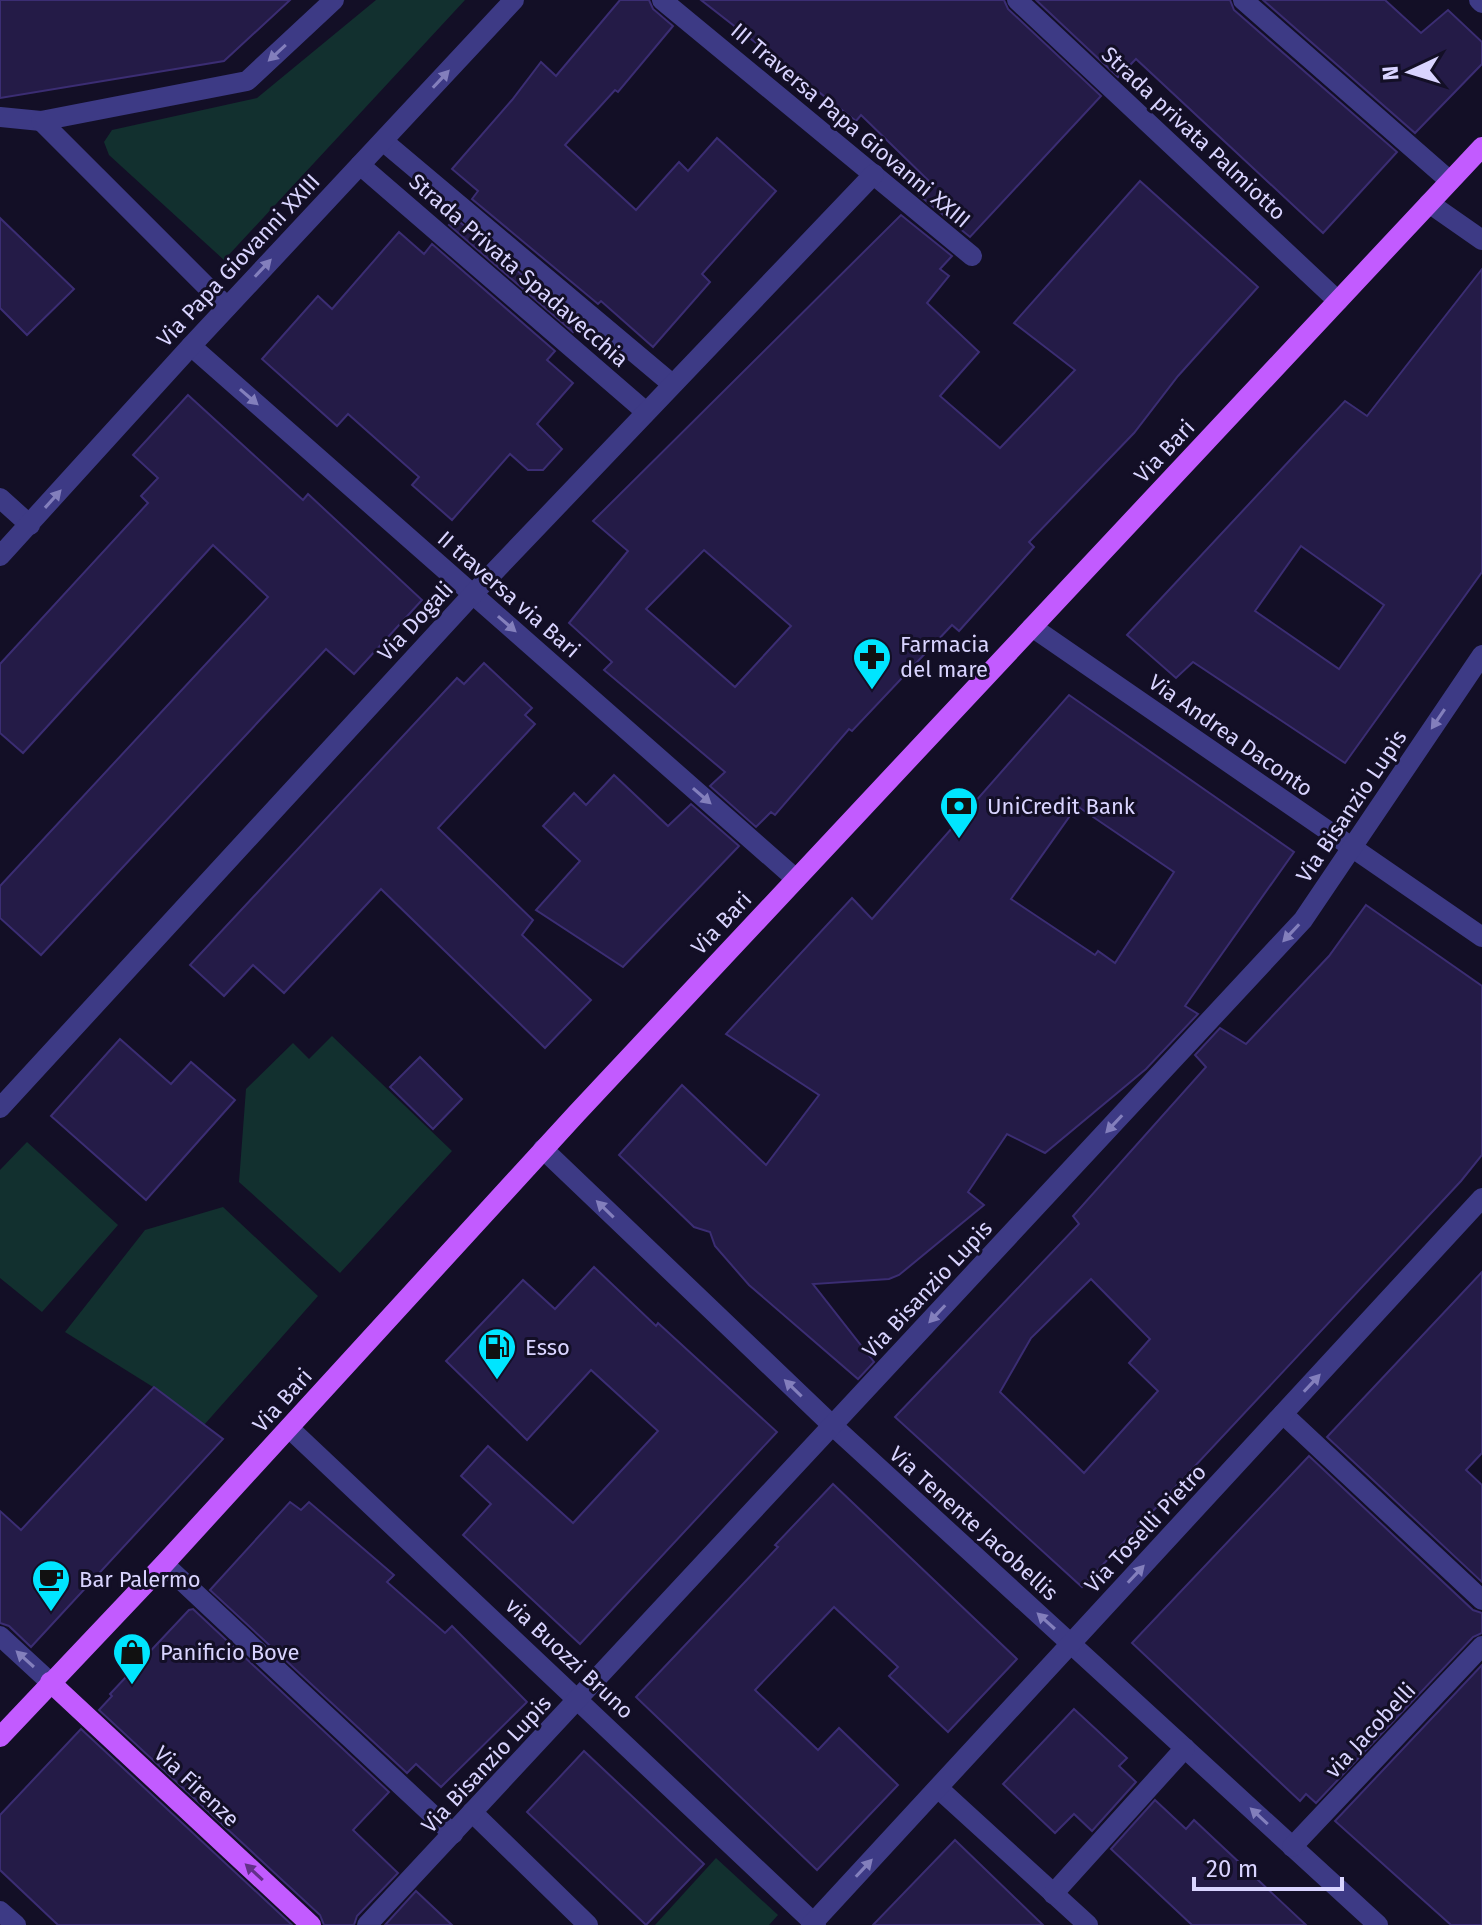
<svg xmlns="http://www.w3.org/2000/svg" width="1482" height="1925" font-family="'Fira Sans',sans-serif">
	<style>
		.green { fill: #12302f }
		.building { fill: #241b47; stroke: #3b2d73; stroke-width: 2; fill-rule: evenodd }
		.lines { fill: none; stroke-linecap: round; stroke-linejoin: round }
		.minor { stroke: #3d3a85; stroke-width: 20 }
		.major { stroke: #c25bff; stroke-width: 20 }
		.oneway { fill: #837fbc }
		.oneway2 { fill: #623188 }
		.labels { text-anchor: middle; stroke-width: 6; stroke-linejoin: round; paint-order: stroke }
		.street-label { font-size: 22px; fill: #d9d4ff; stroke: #130f26 }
		.poi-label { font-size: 22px; fill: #d9d4ff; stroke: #130f26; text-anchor: start }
	</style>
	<rect width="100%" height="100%" fill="#130f26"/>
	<g class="green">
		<polygon points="376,0 465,0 224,260 109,155 104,142 112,130 257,98"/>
		<polygon points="332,1036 452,1151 340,1273 239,1182 246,1089 293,1043 309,1059"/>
		<polygon points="27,1142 118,1225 42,1312 0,1278 0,1170"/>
		<polygon points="223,1207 318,1296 204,1425 153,1387 65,1332 145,1230"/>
		<polygon points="716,1858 778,1915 769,1925 655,1925"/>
	</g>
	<g class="building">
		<polygon points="0,0 290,0 224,61 0,98"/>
		<polygon points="620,0 649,0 653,9 673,26 618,92 615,90 565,145 636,210 679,162 688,171 717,138 776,191 702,274 710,282 653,347 601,301 598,304 472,199 478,191 452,169 512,100 541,62 556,76"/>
		<polygon points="701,0 1004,0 1008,9 1101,96 970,237 920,196 932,184 861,115 856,121"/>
		<polygon points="1036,0 1230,0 1234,10 1397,152 1323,233 1136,59 1118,77"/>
		<polygon points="1263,0 1385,0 1421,33 1448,10 1482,42 1482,64 1415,133"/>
		<path d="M1140,181l118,106 -80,89 -44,57 -105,109 5,5 -75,84 -7,-6 -100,106 -3,-2 -74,86 -4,-3 -15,15 -46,-41 15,-14 -121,-102 8,-8 -43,-39 59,-72 -35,-30 308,-306 51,41 -12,13 9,7 -22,27 52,49 -39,44 60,52 75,-78 -61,-47zM704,550l87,76 -56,61 -89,-78z"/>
		<polygon points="0,218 74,289 27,335 0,308"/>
		<polygon points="455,218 580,324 573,332 449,225"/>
		<polygon points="399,232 424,254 432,244 555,351 547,360 573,383 537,424 562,449 543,470 528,470 510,454 452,520 412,485 419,477 348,414 337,426 262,359 318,296 332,309"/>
		<path d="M1482,269v303l-137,191 -152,-101 -17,16 -49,-43 218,-234 22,15zM1301,546l83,59 -45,64 -84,-58z"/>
		<polygon points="188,395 303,500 308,494 422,600 354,674 326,649 41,955 0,918 0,886 268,597 213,545 23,753 0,733 0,664 148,503 141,496 158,478 133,455"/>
		<polygon points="484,663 532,708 525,715 535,724 438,828 533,920 522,935 591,1000 545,1048 381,889 284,993 253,965 224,996 190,965 457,678 464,684"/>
		<path d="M1069,695l225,157 -109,154 13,8 -52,55 -101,84 -38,-19 -39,58 16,13 -85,70 -10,4 -76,5 61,78 -16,17 -109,-94 -34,-39 -5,-14 -16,-5 -75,-72 63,-70 84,80 53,-70 -93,-61 126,-136 20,21zM1077,806l97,66 -59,91 -17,-12 -3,4 -84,-56z"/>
		<polygon points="614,775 668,826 691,804 739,846 623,967 536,910 580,861 543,826 574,793 586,805"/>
		<path d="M1366,905l116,81v169l-21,26 -379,406 -187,-170 184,-193 -6,-8 133,-149 -11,-12 25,-27 26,16 83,-88zM1091,1279l59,60 -21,24 29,28 -74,82 -84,-81 31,-54z"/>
		<polygon points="120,1039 171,1084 191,1062 235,1100 146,1200 51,1116"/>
		<polygon points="420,1057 462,1099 433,1129 390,1087"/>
		<polygon points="594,1267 656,1326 658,1323 777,1432 580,1644 463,1535 491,1504 461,1476 488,1446 573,1523 658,1431 591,1370 527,1440 446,1361 523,1280 555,1309"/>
		<polygon points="1482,1272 1482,1453 1466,1470 1482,1485 1482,1582 1327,1437"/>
		<polygon points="154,1387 223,1439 31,1647 9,1626 0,1623 0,1511 21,1530"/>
		<polygon points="1309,1456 1473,1610 1482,1613 1482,1633 1473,1637 1316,1803 1306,1794 1300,1801 1132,1643"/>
		<polygon points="833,1484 1017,1659 948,1732 889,1676 898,1667 834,1607 755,1690 818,1750 839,1728 898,1785 817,1870 636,1697 778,1547 775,1545"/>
		<polygon points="290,1502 301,1510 309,1502 394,1575 387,1582 445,1633 452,1626 527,1702 441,1787 416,1764 407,1773 210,1590"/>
		<polygon points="193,1609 389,1792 353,1830 398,1873 357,1916 354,1925 324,1925 320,1915 99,1710 112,1696 110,1694 189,1610"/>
		<polygon points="1482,1665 1482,1925 1451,1925 1335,1821"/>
		<polygon points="1074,1709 1127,1758 1119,1766 1136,1782 1092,1831 1074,1814 1055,1833 1003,1784"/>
		<polygon points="81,1729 292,1925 58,1925 0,1870 0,1815"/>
		<polygon points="584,1751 704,1864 646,1925 527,1812"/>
		<polygon points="1155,1800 1186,1829 1194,1820 1306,1925 1192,1925 1111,1849"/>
		<polygon points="955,1840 1043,1925 873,1925"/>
		<polygon points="416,1891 452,1925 385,1925"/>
	</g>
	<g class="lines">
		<g class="minor">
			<polyline points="662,0 972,256"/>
			<polyline points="1017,0 1338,301"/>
			<polyline points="1243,0 1450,181"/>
			<polyline points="1479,0 1482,3"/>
			<polyline points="0,117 41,121 247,81 334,0"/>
			<polyline points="41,121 227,307"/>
			<polyline points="383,141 672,384"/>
			<polyline points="360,165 646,412"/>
			<polyline points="1429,203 1482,240"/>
			<polyline points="191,346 796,879"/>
			<polyline points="0,498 30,525"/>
			<polyline points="0,556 191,346 514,0"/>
			<polyline points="1032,627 1482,937"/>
			<polyline points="0,1108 473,594 874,174"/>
			<polyline points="543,1149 833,1426 1378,1925"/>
			<polyline points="1283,1414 1482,1600"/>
			<polyline points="289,1428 816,1925"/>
			<polyline points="164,1564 453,1834"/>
			<polyline points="0,1636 50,1682"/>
			<polyline points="938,1788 1088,1925"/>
			<polyline points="472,1812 588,1925"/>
			<polyline points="1292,1847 1482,1646"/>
			<polyline points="1053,1894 1185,1748"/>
			<polyline points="0,1911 16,1925"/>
			<polyline points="367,1925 1303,920 1482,655"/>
			<polyline points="811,1925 1482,1198"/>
		</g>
		<g class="major">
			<polyline points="50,1682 311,1925"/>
			<polyline points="0,1737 164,1564 577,1113 1482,147"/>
		</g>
	</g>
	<defs><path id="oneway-solid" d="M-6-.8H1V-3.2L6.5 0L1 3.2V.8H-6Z" transform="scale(2)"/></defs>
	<g class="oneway">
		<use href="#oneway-solid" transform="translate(277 53) rotate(137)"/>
		<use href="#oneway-solid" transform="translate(441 79) rotate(-47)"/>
		<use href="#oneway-solid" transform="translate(263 268) rotate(-47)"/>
		<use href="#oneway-solid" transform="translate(249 397) rotate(41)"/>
		<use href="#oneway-solid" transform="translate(53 499) rotate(-48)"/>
		<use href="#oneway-solid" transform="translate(507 624) rotate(41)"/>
		<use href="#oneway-solid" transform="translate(1438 719) rotate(124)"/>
		<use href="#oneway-solid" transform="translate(702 796) rotate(41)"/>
		<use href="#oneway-solid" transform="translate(1291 933) rotate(133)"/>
		<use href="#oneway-solid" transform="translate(1114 1124) rotate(133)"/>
		<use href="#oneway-solid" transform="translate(605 1209) rotate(-136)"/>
		<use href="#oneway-solid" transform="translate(937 1314) rotate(133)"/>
		<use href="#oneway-solid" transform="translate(1312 1383) rotate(-47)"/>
		<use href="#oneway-solid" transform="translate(793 1388) rotate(-136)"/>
		<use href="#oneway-solid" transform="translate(1136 1574) rotate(-47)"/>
		<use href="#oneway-solid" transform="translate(1046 1621) rotate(-138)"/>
		<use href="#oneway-solid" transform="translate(25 1659) rotate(-138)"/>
		<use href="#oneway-solid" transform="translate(1259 1816) rotate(-137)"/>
		<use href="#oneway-solid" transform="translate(864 1868) rotate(-47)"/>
	</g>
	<use class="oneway2" href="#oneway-solid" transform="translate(254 1872) rotate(-137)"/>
	<defs>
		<g id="pharmacy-pin" transform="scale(2)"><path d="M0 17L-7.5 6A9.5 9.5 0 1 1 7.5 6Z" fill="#00e5ff" stroke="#130f26"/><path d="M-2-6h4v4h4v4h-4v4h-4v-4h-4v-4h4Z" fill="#111"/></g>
		<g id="bank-pin" transform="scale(2)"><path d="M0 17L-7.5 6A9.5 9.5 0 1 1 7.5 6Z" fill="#00e5ff" stroke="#130f26"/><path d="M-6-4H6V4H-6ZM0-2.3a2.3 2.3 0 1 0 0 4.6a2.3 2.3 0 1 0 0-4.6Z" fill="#111"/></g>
		<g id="fuel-pin" transform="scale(2)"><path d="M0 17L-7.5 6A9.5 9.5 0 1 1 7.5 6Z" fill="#00e5ff" stroke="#130f26"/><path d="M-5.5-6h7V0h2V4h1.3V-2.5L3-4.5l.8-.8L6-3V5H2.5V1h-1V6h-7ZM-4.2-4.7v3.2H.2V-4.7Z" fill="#111"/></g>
		<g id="cafe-pin" transform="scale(2)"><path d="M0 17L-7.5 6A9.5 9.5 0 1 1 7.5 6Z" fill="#00e5ff" stroke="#130f26"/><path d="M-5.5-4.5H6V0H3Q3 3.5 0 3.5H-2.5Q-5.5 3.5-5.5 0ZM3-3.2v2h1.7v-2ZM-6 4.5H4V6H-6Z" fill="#111"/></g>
		<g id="shop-pin" transform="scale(2)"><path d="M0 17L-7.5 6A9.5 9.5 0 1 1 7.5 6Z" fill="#00e5ff" stroke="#130f26"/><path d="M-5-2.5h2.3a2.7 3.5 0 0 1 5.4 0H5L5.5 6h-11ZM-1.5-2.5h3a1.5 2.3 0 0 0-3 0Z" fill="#111"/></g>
	</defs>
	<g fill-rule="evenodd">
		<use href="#pharmacy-pin" x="872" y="657"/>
		<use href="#bank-pin" x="959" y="806"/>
		<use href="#fuel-pin" x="497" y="1347"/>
		<use href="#cafe-pin" x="51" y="1579"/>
		<use href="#shop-pin" x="132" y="1652"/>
	</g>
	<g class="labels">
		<g class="street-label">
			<text transform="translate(851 125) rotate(40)" y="8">III Traversa Papa Giovanni XXIII</text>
			<text transform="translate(1194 133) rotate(43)" y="8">Strada privata Palmiotto</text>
			<text transform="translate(238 260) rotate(-47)" y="8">Via Papa Giovanni XXIII</text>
			<text transform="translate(519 270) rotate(41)" y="8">Strada Privata Spadavecchia</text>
			<text transform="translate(1164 451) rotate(-47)" y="8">Via Bari</text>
			<text transform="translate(509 594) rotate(41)" y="8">II traversa via Bari</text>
			<text transform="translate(415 621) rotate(-47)" y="8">Via Dogali</text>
			<text transform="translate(1231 735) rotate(35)" y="8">Via Andrea Daconto</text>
			<text transform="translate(1351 806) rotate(-56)" y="8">Via Bisanzio Lupis</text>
			<text transform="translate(721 923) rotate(-47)" y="8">Via Bari</text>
			<text transform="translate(927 1289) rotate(-47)" y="8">Via Bisanzio Lupis</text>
			<text transform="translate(282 1400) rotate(-48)" y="8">Via Bari</text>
			<text transform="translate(974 1523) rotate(42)" y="8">Via Tenente Jacobellis</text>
			<text transform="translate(1145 1528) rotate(-47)" y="8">Via Toselli Pietro</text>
			<text transform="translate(570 1658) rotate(43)" y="8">via Buozzi Bruno</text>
			<text transform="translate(1370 1730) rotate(-47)" y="8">via Jacobelli</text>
			<text transform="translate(486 1764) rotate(-47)" y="8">Via Bisanzio Lupis</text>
			<text transform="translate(197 1786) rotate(43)" y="8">Via Firenze</text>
		</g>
		<g class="poi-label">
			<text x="900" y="652">Farmacia<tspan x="900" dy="25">del mare</tspan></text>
			<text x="987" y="814">UniCredit Bank</text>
			<text x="525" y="1355">Esso</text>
			<text x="79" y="1587">Bar Palermo</text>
			<text x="160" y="1660">Panificio Bove</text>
		</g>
	</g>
	<g transform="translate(1410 72) rotate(266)" stroke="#130f26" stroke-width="6" paint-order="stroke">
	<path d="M0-6L14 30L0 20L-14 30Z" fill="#d9d4ff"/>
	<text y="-12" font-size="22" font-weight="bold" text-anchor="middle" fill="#d9d4ff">N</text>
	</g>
	<path d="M1194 1877v12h148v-12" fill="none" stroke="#d9d4ff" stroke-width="4"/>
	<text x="1206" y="1877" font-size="24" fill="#d9d4ff" stroke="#130f26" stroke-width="6" paint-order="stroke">20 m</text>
</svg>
